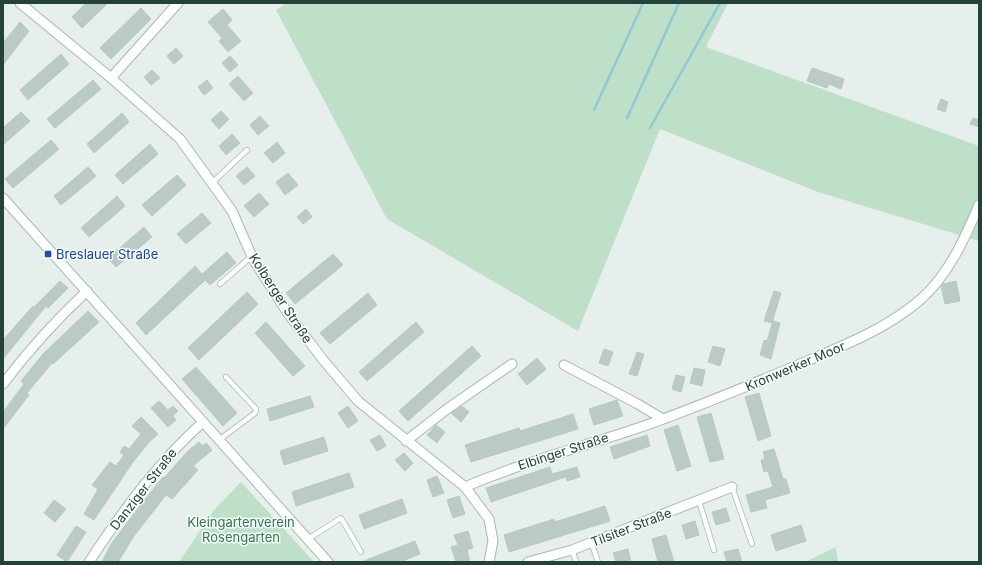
<svg xmlns="http://www.w3.org/2000/svg" width="982" height="565" font-family="Inter,sans-serif">
	<style>
		.green { fill: #bfe0c8 }
		.lines { fill: none; stroke-linecap: round; stroke-linejoin: round }
		.stream { stroke: #8ec9d4; stroke-width: 2.5 }
		.building { fill: #bbcac4; stroke: #b8c9c2 }
		.service-casing { stroke: #a8b8b2; stroke-width: 6 }
		.minor-casing { stroke: #a8b8b2; stroke-width: 11 }
		.service { stroke: #fff; stroke-width: 4.5 }
		.minor { stroke: #fff; stroke-width: 9 }
		.transit-dot { fill: #1a4fb4; stroke: #f7fbf9; stroke-width: 1.5 }
		.labels { text-anchor: middle; stroke-width: 3; stroke-linejoin: round; paint-order: stroke }
		.transit-label { font-size: 13px; fill: #164399; stroke: #f7fbf9; text-anchor: start }
		.street-label { font-size: 13px; fill: #24423a; stroke: #f7fbf9 }
		.park-label { font-size: 13px; fill: #2d7a4b; stroke: #f7fbf9 }
	</style>
	<rect width="100%" height="100%" fill="#e6efeb"/>
	<g class="green">
		<polygon points="287,3 728,3 706,47 979,146 979,241 818,192 660,129 578,331 387,219 276,10"/>
		<polygon points="241,482 314,562 179,562 214,510"/>
		<polygon points="836,547 838,562 805,562"/>
	</g>
	<g class="lines">
		<g class="stream">
			<polyline points="594,110 643,3"/>
			<polyline points="627,118 679,3"/>
			<polyline points="650,128 720,3"/>
		</g>
	</g>
	<g class="building">
		<polygon points="86,3 108,3 82,28 72,17"/>
		<polygon points="141,8 151,19 111,59 100,48"/>
		<polygon points="223,9 232,20 227,25 241,41 228,52 219,41 222,38 208,22"/>
		<polygon points="20,22 29,31 3,65 3,43"/>
		<polygon points="176,48 183,56 174,64 167,56"/>
		<polygon points="61,54 69,64 28,100 20,90"/>
		<polygon points="230,56 238,65 230,72 222,63"/>
		<polygon points="812,68 844,79 841,89 829,84 827,88 807,81"/>
		<polygon points="152,70 160,78 151,85 144,77"/>
		<polygon points="238,76 253,93 244,101 229,84"/>
		<polygon points="93,80 101,89 55,128 47,119"/>
		<polygon points="207,80 213,88 204,95 198,87"/>
		<polygon points="941,99 948,102 945,112 937,109"/>
		<polygon points="221,111 229,119 219,129 211,120"/>
		<polygon points="21,112 30,121 3,145 3,128"/>
		<polygon points="122,113 129,122 94,153 87,144"/>
		<polygon points="260,116 269,126 258,135 250,125"/>
		<polygon points="973,118 979,120 979,127 970,124"/>
		<polygon points="232,134 240,143 226,155 219,146"/>
		<polygon points="51,140 59,149 13,188 5,179"/>
		<polygon points="277,142 285,153 273,163 264,153"/>
		<polygon points="150,144 158,154 123,184 115,175"/>
		<polygon points="88,167 96,176 61,205 54,196"/>
		<polygon points="247,167 255,176 244,185 236,176"/>
		<polygon points="288,173 298,185 285,195 276,182"/>
		<polygon points="177,175 186,185 152,216 142,205"/>
		<polygon points="259,193 269,204 254,217 244,206"/>
		<polygon points="117,196 125,206 89,237 81,228"/>
		<polygon points="306,209 312,217 303,224 297,217"/>
		<polygon points="202,213 211,223 186,244 177,234"/>
		<polygon points="144,227 152,237 116,267 108,258"/>
		<polygon points="227,252 236,263 210,285 205,280 146,335 136,323 195,266 202,274"/>
		<polygon points="333,254 343,265 295,304 286,293"/>
		<polygon points="60,281 68,288 48,308 46,306 3,359 3,340 33,306 34,307"/>
		<polygon points="956,281 960,301 945,304 941,286 943,284"/>
		<polygon points="774,291 781,293 772,323 764,321"/>
		<polygon points="247,292 258,304 199,360 188,348"/>
		<polygon points="368,293 377,305 330,344 320,333"/>
		<polygon points="88,311 99,322 53,364 52,363 27,393 29,395 3,429 3,412 24,384 21,381 43,354"/>
		<polygon points="773,321 780,323 771,359 760,355 764,340 767,341"/>
		<polygon points="266,322 305,366 293,376 255,333"/>
		<polygon points="416,322 424,332 367,381 359,372"/>
		<polygon points="472,346 481,356 408,421 399,411"/>
		<polygon points="713,346 725,349 720,366 708,362"/>
		<polygon points="604,349 613,352 608,366 599,363"/>
		<polygon points="637,352 644,354 637,376 629,374"/>
		<polygon points="537,358 546,369 527,385 518,374"/>
		<polygon points="196,367 237,413 223,426 182,379"/>
		<polygon points="694,368 705,370 702,386 690,383"/>
		<polygon points="676,375 685,377 681,392 672,389"/>
		<polygon points="759,393 771,436 758,441 745,397"/>
		<polygon points="310,396 314,407 270,421 267,409"/>
		<polygon points="617,400 623,416 594,425 589,409"/>
		<polygon points="159,401 168,410 173,406 178,411 173,416 176,420 168,427 151,408"/>
		<polygon points="348,406 358,421 348,428 338,413"/>
		<polygon points="462,406 469,412 461,422 451,413"/>
		<polygon points="711,413 724,459 710,462 697,417"/>
		<polygon points="573,414 578,429 471,462 465,445 519,428 520,431"/>
		<polygon points="141,417 158,434 149,442 133,462 94,520 84,514 98,489 92,485 110,462 116,466 124,455 120,452 124,446 129,449 141,434 132,426"/>
		<polygon points="436,425 445,432 437,443 427,435"/>
		<polygon points="678,425 691,466 677,471 664,430"/>
		<polygon points="380,435 386,446 377,451 370,440"/>
		<polygon points="647,435 650,446 614,459 610,447"/>
		<polygon points="324,437 328,451 284,465 280,451"/>
		<polygon points="199,442 203,446 206,443 212,450 193,466 198,470 172,499 166,495 134,536 118,562 102,562 111,544 142,503 163,477 164,478 188,451"/>
		<polygon points="774,449 783,479 786,479 790,493 765,500 767,508 751,512 746,495 773,487 768,471 764,472 761,460 765,459 763,452"/>
		<polygon points="404,453 413,463 405,471 395,460"/>
		<polygon points="550,467 552,474 577,467 580,477 567,481 566,477 491,502 486,488"/>
		<polygon points="349,473 354,487 296,506 292,492"/>
		<polygon points="437,476 444,493 433,497 427,480"/>
		<polygon points="459,496 465,514 453,518 447,500"/>
		<polygon points="402,499 407,513 364,529 359,515"/>
		<polygon points="54,500 66,509 55,522 44,513"/>
		<polygon points="605,506 610,521 509,552 504,535 554,519 555,522"/>
		<polygon points="726,508 730,521 716,525 712,512"/>
		<polygon points="695,521 699,535 686,539 682,525"/>
		<polygon points="801,525 806,541 776,551 771,535"/>
		<polygon points="76,526 86,532 67,562 57,555"/>
		<polygon points="468,531 473,548 467,550 470,562 456,562 451,547 458,545 454,535"/>
		<polygon points="666,535 674,562 658,562 652,539"/>
		<polygon points="415,541 420,554 400,562 361,562"/>
		<polygon points="628,549 631,562 616,562 613,553"/>
		<polygon points="738,549 742,562 727,562 724,552"/>
	</g>
	<g class="lines">
		<g class="service-casing">
			<g id="service">
				<polyline points="212,183 247,150"/>
				<polyline points="220,284 252,256"/>
				<polyline points="219,440 255,413 256,409 226,377"/>
				<polyline points="732,487 752,544"/>
				<polyline points="699,501 714,550"/>
				<polyline points="308,539 341,518 361,552"/>
				<polyline points="591,542 598,562"/>
				<polyline points="572,550 576,562"/>
			</g>
		</g>
		<g class="minor-casing">
			<g id="minor">
				<polyline points="20,3 111,78 180,139 232,211 253,259 289,315 324,361 358,401 465,487 489,519 493,541 489,562"/>
				<polyline points="111,78 178,3"/>
				<polyline points="3,198 328,562"/>
				<polyline points="564,365 636,403 663,419"/>
				<path d="M3,384c25,-33 54,-65 84,-93"/>
				<polyline points="406,441 447,409 512,364"/>
				<path d="M465,487c56,-24 113,-39 170,-58 56,-19 110,-42 165,-65 42,-18 85,-34 120,-64 28,-24 45,-62 59,-95"/>
				<path d="M89,562c33,-50 69,-100 114,-140"/>
				<polyline points="528,562 572,550 732,487"/>
			</g>
		</g>
		<use href="#service" class="service"/>
		<use href="#minor" class="minor"/>
	</g>
	<rect class="transit-dot" x="44" y="250" width="8" height="8" rx="2"/>
	<g class="labels">
		<g class="transit-label">
			<text x="56" y="259">Breslauer Straße</text>
		</g>
		<g class="street-label">
			<text transform="translate(281 298) rotate(57)" y="5">Kolberger Straße</text>
			<text transform="translate(795 366) rotate(-23)" y="5">Kronwerker Moor</text>
			<text transform="translate(563 451) rotate(-18)" y="5">Elbinger Straße</text>
			<text transform="translate(143 489) rotate(-52)" y="5">Danziger Straße</text>
			<text transform="translate(631 527) rotate(-21)" y="5">Tilsiter Straße</text>
		</g>
		<g class="park-label">
			<text x="241" y="527">Kleingartenverein<tspan x="241" dy="15">Rosengarten</tspan></text>
		</g>
	</g>
	<rect width="982" height="565" fill="none" stroke="#24423a" stroke-width="8"/>
</svg>
